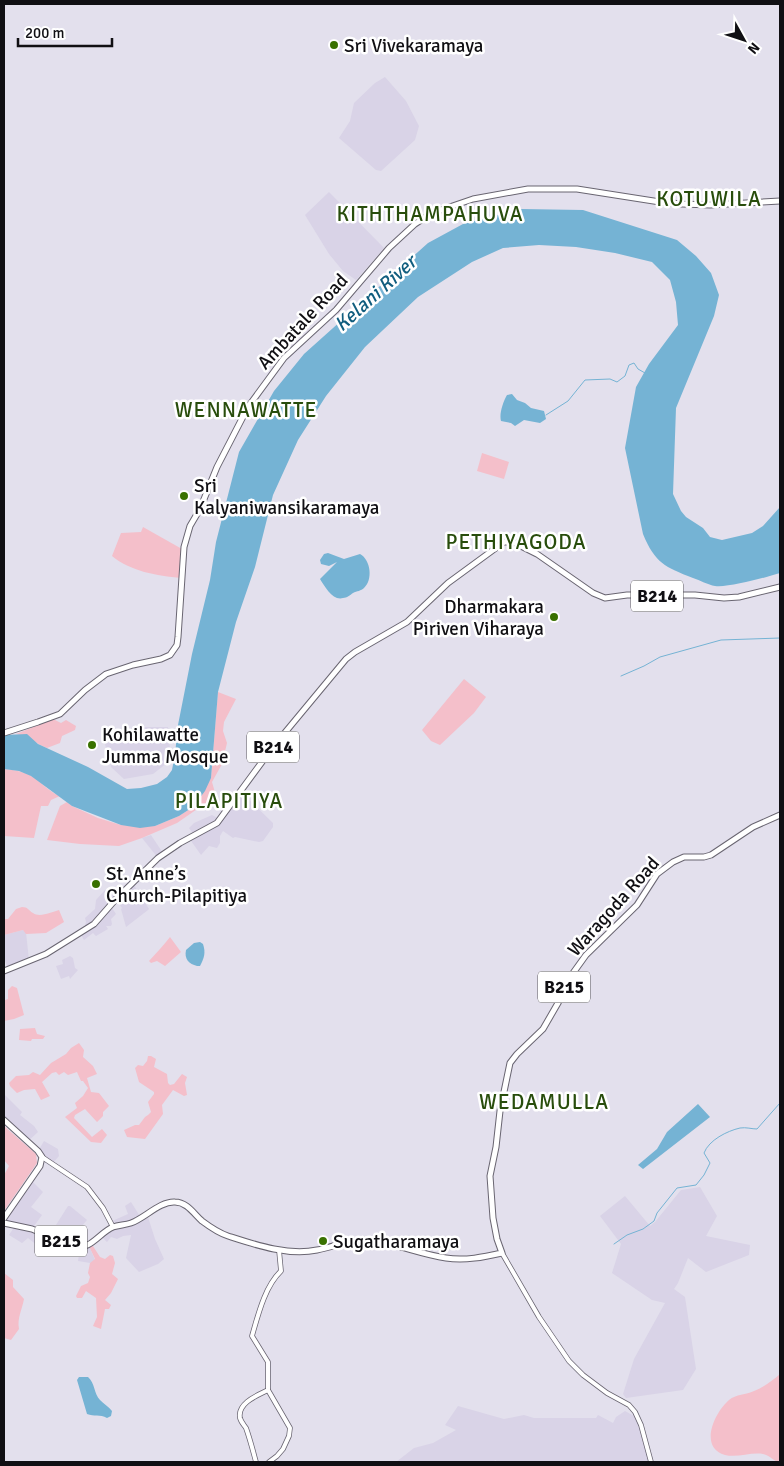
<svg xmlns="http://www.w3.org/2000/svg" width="784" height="1466" font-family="Signika,sans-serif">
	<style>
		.built { fill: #d9d3e7 }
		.green { fill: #f4bfca }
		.water { fill: #75b3d4 }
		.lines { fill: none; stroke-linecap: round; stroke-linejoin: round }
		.stream { stroke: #75b3d4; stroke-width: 1 }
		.tertiary-casing { stroke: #696571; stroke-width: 5.5 }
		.primary-casing { stroke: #696571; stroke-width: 7 }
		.tertiary { stroke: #fff; stroke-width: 4 }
		.primary { stroke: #fff; stroke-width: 5 }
		.poi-dot { fill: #397100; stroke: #fff; stroke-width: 2 }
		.labels { text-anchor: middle; stroke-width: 5; stroke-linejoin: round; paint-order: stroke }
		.shield { fill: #fff; stroke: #58575a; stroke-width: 1 }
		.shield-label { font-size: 18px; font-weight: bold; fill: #100f13 }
		.poi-label { font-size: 19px; fill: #100f13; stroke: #fff; text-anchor: start }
		.street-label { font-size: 19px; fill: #100f13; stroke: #fff }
		.water-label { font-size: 20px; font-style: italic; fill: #105d7e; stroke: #fff }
		.quarter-label { font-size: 21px; letter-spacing: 1px; fill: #284d0c; stroke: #fff }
	</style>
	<rect width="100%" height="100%" fill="#e3e0ed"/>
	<g class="built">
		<polygon points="385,77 406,101 419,126 415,140 381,171 376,170 339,138 350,121 354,103 375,83"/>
		<polygon points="329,192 384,248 356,280 343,271 329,254 305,215"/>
		<polygon points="139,727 168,727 170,748 167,763 153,774 124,779 111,767 105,744"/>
		<polygon points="240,791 273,823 273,827 263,841 259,842 235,837 233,838 223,831 220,836 220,843 217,848 209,846 201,855 189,838 194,835 189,828 194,823 212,815 220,819"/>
		<polygon points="151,835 163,853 158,858 142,838"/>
		<polygon points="132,882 149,909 148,910 126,927 121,909 122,908 116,899 110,905 116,914 111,919 112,924 111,926 106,926 108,929 96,936 93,933 84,940 80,933 86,930 85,925 86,922 85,918 95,909 96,900 105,890 116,891 121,894"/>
		<polygon points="23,930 26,932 29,960 8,969 4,958 4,935"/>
		<polygon points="70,956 73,958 75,968 78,970 70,979 69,976 61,979 56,966 63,964 62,960"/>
		<polygon points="4,1094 22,1112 20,1115 34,1126 38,1132 27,1142 4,1120"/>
		<polygon points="44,1141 58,1149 59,1156 53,1163 42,1157 38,1151"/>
		<polygon points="31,1180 43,1192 31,1207 42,1215 32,1229 44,1234 38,1246 28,1238 22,1243 9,1235 15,1226 4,1223 4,1218"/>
		<polygon points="700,1187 717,1216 706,1236 750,1245 749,1255 706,1272 688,1258 678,1283 674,1289 685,1297 696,1369 683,1390 626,1398 623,1394 634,1359 665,1303 652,1300 612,1273 621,1244 600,1216 625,1196 650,1226 655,1222 681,1190"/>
		<polygon points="131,1202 141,1218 147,1214 155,1239 164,1259 158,1264 139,1272 126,1258 131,1235 123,1236 117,1239 111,1237 107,1242 101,1236 111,1229 110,1222 128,1214 125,1206"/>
		<polygon points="68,1206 70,1206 87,1220 66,1244 49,1236"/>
		<polygon points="89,1246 95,1260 90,1263 78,1261 80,1248"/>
		<polygon points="458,1406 504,1419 524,1415 534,1418 596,1418 598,1415 613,1423 616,1417 625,1411 634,1416 641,1425 651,1462 498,1462 495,1460 494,1462 396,1462 414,1448 433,1443 456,1430 445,1425"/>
	</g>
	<g class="green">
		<polygon points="482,453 509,462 504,479 477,471"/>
		<path d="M143,527l39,22 -1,29c-24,-2 -51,-7 -69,-22l9,-23 20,-1z"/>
		<polygon points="464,679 486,697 474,713 440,745 431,741 422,730"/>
		<polygon points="218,692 236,699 224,722 223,731 227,743 222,764 212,782 216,796 177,823 142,838 119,846 80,844 47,840 60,806 67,802 72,806 98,818 121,825 155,826 179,816 193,807 211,778"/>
		<path d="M53,719l8,4 5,-3 10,6 -1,4 -13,6 -2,7 -13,5c-11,-4 -18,-12 -31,-14z"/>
		<path d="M4,769c11,1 24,3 33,11 8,6 13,12 23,16l-9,4 -3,6h-7l-7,32 -30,-2z"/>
		<path d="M22,907c6,0 6,3 11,6 7,5 18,-1 26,-3l5,12 -18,11 -20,1 -3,-4 -19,5v-16h4l8,-10z"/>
		<path d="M170,937l11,15 -16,14 -8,-5 -6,2 -2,-2c7,-8 14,-15 21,-24z"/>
		<polygon points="12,986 17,988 24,1015 14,1019 4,1021 4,998 5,1000 8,999 8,990"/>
		<polygon points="35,1028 37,1034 45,1036 43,1039 32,1039 31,1041 19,1040 20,1029"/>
		<polygon points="79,1043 84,1050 83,1057 93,1066 97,1074 87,1078 91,1092 99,1093 109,1106 103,1112 103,1116 97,1122 85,1109 75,1115 74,1118 92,1137 102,1129 107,1135 101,1143 91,1142 65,1117 77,1108 75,1103 83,1096 88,1088 83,1081 81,1081 77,1072 68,1075 64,1072 59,1075 56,1072 52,1073 42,1082 50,1096 41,1100 35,1089 24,1090 17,1093 10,1086 9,1083 16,1076 29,1075 33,1072 40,1075 51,1063 66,1054 71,1048"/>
		<polygon points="148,1056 151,1056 156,1059 154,1067 167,1074 168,1083 170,1085 174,1084 182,1074 187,1077 185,1083 187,1095 184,1096 173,1090 162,1105 163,1114 145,1139 127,1137 124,1130 135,1125 139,1125 145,1117 148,1115 151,1112 148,1102 154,1094 154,1092 139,1082 135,1068 138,1065 143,1066 147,1061"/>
		<polygon points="4,1126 36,1154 37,1163 4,1211 4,1175 9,1166 4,1160"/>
		<polygon points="91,1243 100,1257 105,1259 110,1255 113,1256 115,1263 112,1274 118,1279 111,1293 105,1300 111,1305 109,1309 105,1309 101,1329 93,1326 97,1317 96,1298 86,1291 82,1298 77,1298 76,1296 81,1286 88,1283 90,1277 88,1273 90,1263 95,1259 89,1246"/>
		<path d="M4,1273l9,7v7l11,12c-2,11 -7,19 -5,30l-8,11 -7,-2z"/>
		<path d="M780,1374v88c-6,0 -10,-7 -17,-8 -12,-2 -26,4 -38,1 -27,-8 -10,-43 4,-55 7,-6 17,-5 25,-9 10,-4 18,-10 26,-17z"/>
	</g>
	<g class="water">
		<path d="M521,209l62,1 94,30 19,16 15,17 8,22 -5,21 -38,92 -3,86 8,17 5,6 17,11 7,9 12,3 30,-7 11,-7 17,-19v66c-13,4 -52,15 -65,13 -7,-1 -15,-6 -22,-8 -28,-11 -38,-15 -50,-44l-18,-86 11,-61 13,-23 29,-39 -2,-23 -6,-22 -18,-18 -37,-9 -39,-6 -37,-2 -36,3 -31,14 -54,35 -53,50 -39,49 -28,44 -25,55 -18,72 -19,55 -18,70 -7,86 -6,13 -12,16 -14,9 -24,10 -15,2 -19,-3 -49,-19 -41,-30 -12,-5 -15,-2v-34l23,-1 11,10 50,23 39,22 14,-1 16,-4 10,-7 5,-7 3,-16 3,-29 14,-71 18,-74 6,-38 23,-90 35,-61 30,-37 124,-111 35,-19z"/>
		<path d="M512,394l5,6 8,3 6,5 13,3 2,8 -6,4 -16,-3 -9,6 -4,-3 -10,-2c-2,-7 2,-19 6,-26z"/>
		<path d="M328,553l16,6 16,-5c11,6 13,26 4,34 -3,3 -7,3 -11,5 -3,2 -6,5 -10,5 -10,3 -18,-11 -23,-19l17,-17 -8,4 -8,-2 -1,-4 4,-6z"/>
		<path d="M200,942l3,2c3,9 1,14 -3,22h-3c-8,-2 -13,-7 -11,-16l8,-7z"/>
		<polygon points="698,1104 710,1117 643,1169 638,1165 657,1149 667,1132"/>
		<path d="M79,1377h9c7,6 6,17 12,23 4,4 8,6 12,11l-1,5 -4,2c-7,-4 -13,-1 -20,-4l-10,-34z"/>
	</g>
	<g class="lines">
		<g class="stream">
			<polyline points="546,415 568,401 585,380 610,379 617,382 625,376 629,365 634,363 638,369 645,373"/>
			<polyline points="621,676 644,666 660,657 721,640 780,638"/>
			<path d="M614,1244l13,-9 16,-6 11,-8 3,-8 20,-25 19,-3 8,-10 6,-12 -6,-10c5,-13 23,-22 36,-25 6,-1 12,1 17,1l23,-26"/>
		</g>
		<g class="tertiary-casing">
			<g id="tertiary">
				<polyline points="42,1157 87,1187 103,1208 113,1227"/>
				<polyline points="502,1253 539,1317 569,1361 583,1375 607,1393 629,1405 635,1412 641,1425 651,1462"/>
				<path d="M256,1462c-3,-11 -6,-23 -10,-34 -2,-3 -5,-6 -6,-10 -3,-15 18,-23 28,-28"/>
				<path d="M269,1462l8,-6 6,-7 6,-13 1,-8 -22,-38v-28l-16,-26c6,-21 13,-50 29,-65l-2,-21"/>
			</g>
		</g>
		<g class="primary-casing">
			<g id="primary">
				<polyline points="4,733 38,722 60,714 85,690 106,674 133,665 161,659 170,655 177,645 178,637 184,547 190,526 200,509 217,467 248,407 284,358 336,310 389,248 415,224 432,213 473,199 528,189 577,189 660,202 682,204 710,205 780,201"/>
				<polyline points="4,971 46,954 94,924 116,899 158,858 180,843 217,823 273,747 346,659 355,652 407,622 448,583 504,542 513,542 537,554 593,593 605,598 627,595 695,595 724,598 739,597 780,587"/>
				<polyline points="4,1120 38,1151 42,1157 40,1166 4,1218"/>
				<path d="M4,1223l28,6 42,18c17,3 25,-14 39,-20 6,-2 12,-2 18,-4 14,-5 29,-22 44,-21 12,0 19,12 27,19 8,6 17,12 26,15 28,9 60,20 89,14 17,-3 31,-11 48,-10 28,2 53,14 81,18 19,3 38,-1 56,-5l-5,-14 -4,-21 -3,-42 6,-29 4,-36 10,-48 7,-9 26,-25 15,-26 10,-23 18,-25 51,-50 20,-31 16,-12 11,-5h20l7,-2 42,-28 27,-12"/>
			</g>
		</g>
		<use href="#tertiary" class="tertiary"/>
		<use href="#primary" class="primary"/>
	</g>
	<g class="poi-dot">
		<circle cx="334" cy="45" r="5"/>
		<circle cx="184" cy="496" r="5"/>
		<circle cx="554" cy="617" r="5"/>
		<circle cx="92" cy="745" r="5"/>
		<circle cx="96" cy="884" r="5"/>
		<circle cx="323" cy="1241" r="5"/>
	</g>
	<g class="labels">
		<g class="shield">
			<rect x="631" y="580.5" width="52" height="31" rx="4"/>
			<rect x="247" y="731.5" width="52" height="31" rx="4"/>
			<rect x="538" y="971.5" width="52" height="31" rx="4"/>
			<rect x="35" y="1225.5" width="52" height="31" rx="4"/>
		</g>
		<g class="shield-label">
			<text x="657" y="602">B214</text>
			<text x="273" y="753">B214</text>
			<text x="564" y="993">B215</text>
			<text x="61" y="1247">B215</text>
		</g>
		<g class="poi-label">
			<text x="344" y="52">Sri Vivekaramaya</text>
			<text x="194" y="492">Sri<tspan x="194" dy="22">Kalyaniwansikaramaya</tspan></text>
			<text x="544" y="613" text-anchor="end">Dharmakara<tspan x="544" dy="22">Piriven Viharaya</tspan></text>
			<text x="102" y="741">Kohilawatte<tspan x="102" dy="22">Jumma Mosque</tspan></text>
			<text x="106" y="880">St. Anne’s<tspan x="106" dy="22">Church-Pilapitiya</tspan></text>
			<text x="333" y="1248">Sugatharamaya</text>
		</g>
		<g class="street-label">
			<text transform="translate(302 321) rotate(-47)" y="7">Ambatale Road</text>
			<text transform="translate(613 906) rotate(-48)" y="7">Waragoda Road</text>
		</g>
		<g class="water-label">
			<text transform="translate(375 293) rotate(-42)" y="7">Kelani River</text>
		</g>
		<g class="quarter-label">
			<text x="709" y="206">KOTUWILA</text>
			<text x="430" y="221">KITHTHAMPAHUVA</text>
			<text x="246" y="417">WENNAWATTE</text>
			<text x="516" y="549">PETHIYAGODA</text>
			<text x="229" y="808">PILAPITIYA</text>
			<text x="544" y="1109">WEDAMULLA</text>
		</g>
	</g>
	<rect width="784" height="1466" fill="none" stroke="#100f13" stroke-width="10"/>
	<g transform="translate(744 40) rotate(130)" stroke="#ffffff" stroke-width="4" paint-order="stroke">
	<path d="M0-4L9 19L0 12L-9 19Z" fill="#100f13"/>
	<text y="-8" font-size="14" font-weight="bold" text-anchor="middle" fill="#100f13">N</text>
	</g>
	<path d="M18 38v8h94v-8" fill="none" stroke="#100f13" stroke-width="2.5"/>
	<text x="25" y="38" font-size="15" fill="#100f13" stroke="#ffffff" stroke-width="4" paint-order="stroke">200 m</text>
</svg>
